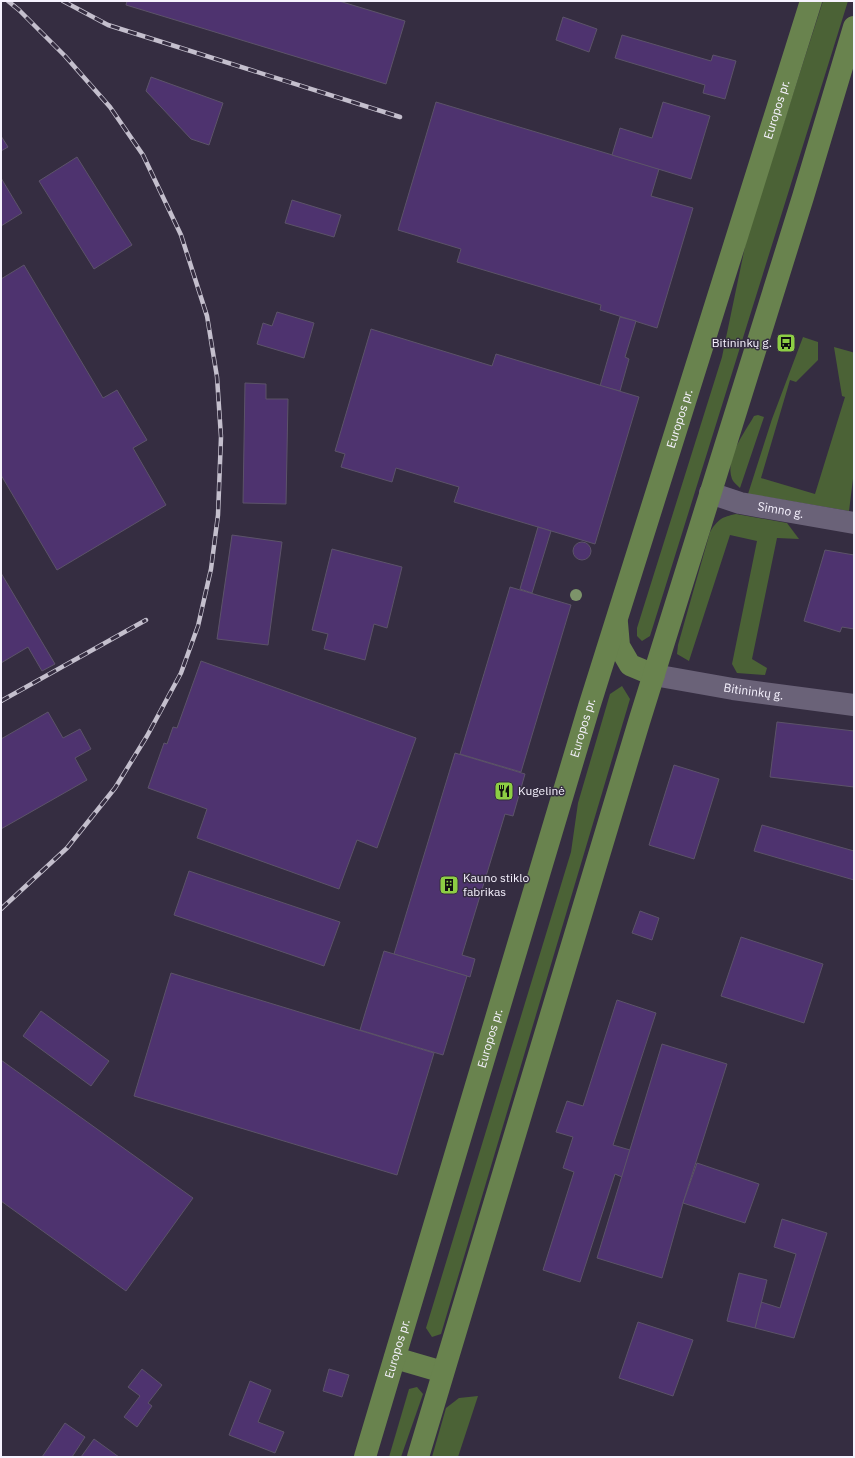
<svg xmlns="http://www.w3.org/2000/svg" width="855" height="1458" font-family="'IBM Plex Sans',sans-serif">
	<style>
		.green { fill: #4b6236 }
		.building { fill: #4e336f; stroke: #5c5369 }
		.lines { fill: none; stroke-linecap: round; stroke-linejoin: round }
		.minor { stroke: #6a6278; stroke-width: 22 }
		.primary { stroke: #69834e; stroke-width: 22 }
		.rail-casing { stroke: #c4bfcd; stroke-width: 4.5 }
		.rail { stroke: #352d41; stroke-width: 3; stroke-dasharray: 9; stroke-linecap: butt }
		.tree { fill: #7d946a }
		.labels { text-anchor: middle; stroke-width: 3; stroke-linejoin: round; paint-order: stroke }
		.street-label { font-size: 12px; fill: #f6f2fe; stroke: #352d41 }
		.poi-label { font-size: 12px; fill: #f6f2fe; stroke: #352d41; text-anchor: start }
	</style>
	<rect width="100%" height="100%" fill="#352d41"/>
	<g class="green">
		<polygon points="823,1 848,1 650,636 642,641 637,636 637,628 722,357 747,237"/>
		<polygon points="803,337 818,342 818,360 796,382 790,380 761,478 815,494 845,397 842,396 834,347 852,352 854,353 854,471 849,511 748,494 772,419"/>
		<path d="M758,415l6,2 -24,71c-3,-3 -7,-6 -8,-9 -7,-22 12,-45 22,-63z"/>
		<path d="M736,514l51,9 12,16 -22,-1 -25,121 15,9 -2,7 -28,-2 -5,-9 25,-123 -27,-6 -41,126 -12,-7 1,-9 32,-113c8,-13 12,-15 26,-18z"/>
		<polygon points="622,686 630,699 441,1334 432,1337 426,1328 571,852 578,803 610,694"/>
		<polygon points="417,1387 423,1394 401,1457 389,1457 409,1389"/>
		<polygon points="478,1396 458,1457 432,1457 446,1408 459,1398"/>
	</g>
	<g class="building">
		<polygon points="127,1 339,1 405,21 386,84 126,5"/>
		<polygon points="563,17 597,29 589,52 556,40"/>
		<polygon points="622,35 711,61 713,55 736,61 725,99 703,93 705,85 615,58"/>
		<polygon points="151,77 223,103 209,145 191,139 146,91"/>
		<polygon points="436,102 659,169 651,196 693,208 657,328 600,310 601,305 457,262 461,249 398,230"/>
		<polygon points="663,102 710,116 691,179 612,155 620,128 652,138"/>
		<polygon points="1,136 8,147 1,151"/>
		<polygon points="77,157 132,245 94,269 39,181"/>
		<polygon points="1,178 22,213 1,226"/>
		<polygon points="292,200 341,215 334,237 285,223"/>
		<polygon points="24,265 103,398 117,390 147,440 133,448 166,505 57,570 1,475 1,279"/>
		<polygon points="277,312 314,323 304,358 257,344 263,323 272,326"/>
		<polygon points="620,317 636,321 625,357 629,359 620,391 600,386"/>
		<polygon points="371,329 492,366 496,354 639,397 595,544 454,502 459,487 396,468 392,482 341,467 345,454 335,451"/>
		<polygon points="245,383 266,384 266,399 288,399 286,504 243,503"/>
		<polygon points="538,527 551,531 532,593 520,589"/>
		<polygon points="232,535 282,542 268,645 217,639"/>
		<circle cx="582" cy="551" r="9"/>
		<polygon points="332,549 402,567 387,628 374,624 365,660 324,649 328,634 312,630"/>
		<polygon points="825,550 854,555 854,629 842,627 840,632 804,621"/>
		<polygon points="1,573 55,664 42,671 28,647 1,663"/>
		<polygon points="510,587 571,605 521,772 460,754"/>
		<polygon points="201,661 416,738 377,848 357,840 339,889 197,838 207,809 148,788 164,743 167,744 173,727 177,728"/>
		<polygon points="48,712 63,738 80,729 91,749 75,758 87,780 1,829 1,739"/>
		<polygon points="777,722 854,731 854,787 770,777"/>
		<polygon points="455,753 525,774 513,816 505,814 462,955 475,959 470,977 394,954"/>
		<polygon points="674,765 719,779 694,859 649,845"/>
		<polygon points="762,825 854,851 854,880 754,851"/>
		<polygon points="189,871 340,922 324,966 174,915"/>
		<polygon points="640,911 659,918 652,940 632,933"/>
		<polygon points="741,937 823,964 804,1023 721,996"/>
		<polygon points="384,951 467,976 443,1055 360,1030"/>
		<polygon points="171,973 434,1053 397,1175 134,1096"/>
		<polygon points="617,1000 656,1013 613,1145 630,1150 622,1177 615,1174 580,1282 543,1270 574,1172 563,1168 573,1137 556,1132 567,1101 583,1106"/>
		<polygon points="41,1011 109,1061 91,1086 23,1036"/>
		<polygon points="662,1044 727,1064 683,1203 662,1278 597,1258"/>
		<polygon points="1,1060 193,1198 126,1291 1,1201"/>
		<polygon points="697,1163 759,1184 745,1223 683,1203"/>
		<polygon points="782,1219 827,1233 794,1338 755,1328 761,1302 780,1308 796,1254 774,1247"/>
		<polygon points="739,1273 767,1280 755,1328 727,1321"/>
		<polygon points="638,1322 693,1340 673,1396 619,1378"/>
		<polygon points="142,1369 162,1385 148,1403 152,1406 137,1427 124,1417 140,1396 128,1387"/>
		<polygon points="329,1369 349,1375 342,1397 323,1391"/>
		<polygon points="250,1381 271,1390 258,1422 284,1432 275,1453 229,1435"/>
		<polygon points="65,1423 85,1437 72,1457 42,1457"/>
		<polygon points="94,1439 119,1457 81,1457"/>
	</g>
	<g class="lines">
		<g class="minor">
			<path id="s1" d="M710,493l30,10 114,20"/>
			<path id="s2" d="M654,675l79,14 121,16"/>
		</g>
		<g class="primary">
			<polyline points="617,623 619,646 630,665 654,675"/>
			<polyline points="395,1358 443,1372"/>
			<path id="s3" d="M365,1457l224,-750 222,-706"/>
			<polyline points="418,1457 639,722 803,197 854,27"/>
		</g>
		<g class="rail-casing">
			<g id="rail">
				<polyline points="63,1 108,25 400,117"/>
				<polyline points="1,701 146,620"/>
				<polyline points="1,909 67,848 115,788 147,736 181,673 198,626 211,569 218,515 221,437 217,377 207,316 181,235 143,155 110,107 65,56 19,10 8,1"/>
			</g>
		</g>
		<use href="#rail" class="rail"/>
	</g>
	<circle class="tree" cx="576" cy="595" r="6"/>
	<defs>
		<g id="bus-square" transform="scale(1)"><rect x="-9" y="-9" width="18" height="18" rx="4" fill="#8dce44" stroke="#352d41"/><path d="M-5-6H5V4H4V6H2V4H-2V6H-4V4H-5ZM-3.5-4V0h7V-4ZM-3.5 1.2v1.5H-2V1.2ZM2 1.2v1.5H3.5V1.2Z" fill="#111"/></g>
		<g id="restaurant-square" transform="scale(1)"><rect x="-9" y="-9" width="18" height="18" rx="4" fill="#8dce44" stroke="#352d41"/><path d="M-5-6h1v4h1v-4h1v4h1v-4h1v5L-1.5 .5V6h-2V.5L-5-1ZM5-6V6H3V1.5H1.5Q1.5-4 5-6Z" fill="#111"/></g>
		<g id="building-square" transform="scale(1)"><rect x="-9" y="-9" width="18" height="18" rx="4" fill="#8dce44" stroke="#352d41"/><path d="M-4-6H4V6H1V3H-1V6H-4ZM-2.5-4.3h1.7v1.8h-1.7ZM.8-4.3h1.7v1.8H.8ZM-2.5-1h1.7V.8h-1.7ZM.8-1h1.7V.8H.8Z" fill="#111"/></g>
	</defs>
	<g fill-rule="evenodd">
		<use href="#bus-square" x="786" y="343"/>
		<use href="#restaurant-square" x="504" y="791"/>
		<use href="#building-square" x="449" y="885"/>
	</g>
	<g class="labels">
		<g class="street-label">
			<text dy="4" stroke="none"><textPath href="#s3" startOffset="1409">Europos pr.</textPath></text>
			<text dy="4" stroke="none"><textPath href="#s3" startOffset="1085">Europos pr.</textPath></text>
			<text dy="4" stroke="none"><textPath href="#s1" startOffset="73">Simno g.</textPath></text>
			<text dy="4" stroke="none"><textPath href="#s2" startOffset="101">Bitininkų g.</textPath></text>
			<text dy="4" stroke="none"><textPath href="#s3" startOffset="761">Europos pr.</textPath></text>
			<text dy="4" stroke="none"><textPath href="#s3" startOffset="437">Europos pr.</textPath></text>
			<text dy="4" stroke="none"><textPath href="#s3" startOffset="113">Europos pr.</textPath></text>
		</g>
		<g class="poi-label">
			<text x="772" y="347" text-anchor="end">Bitininkų g.</text>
			<text x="518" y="795">Kugelinė</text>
			<text x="463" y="882">Kauno stiklo<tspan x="463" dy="14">fabrikas</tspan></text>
		</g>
	</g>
	<rect width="855" height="1458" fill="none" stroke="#f6f2fe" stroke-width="4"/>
</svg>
